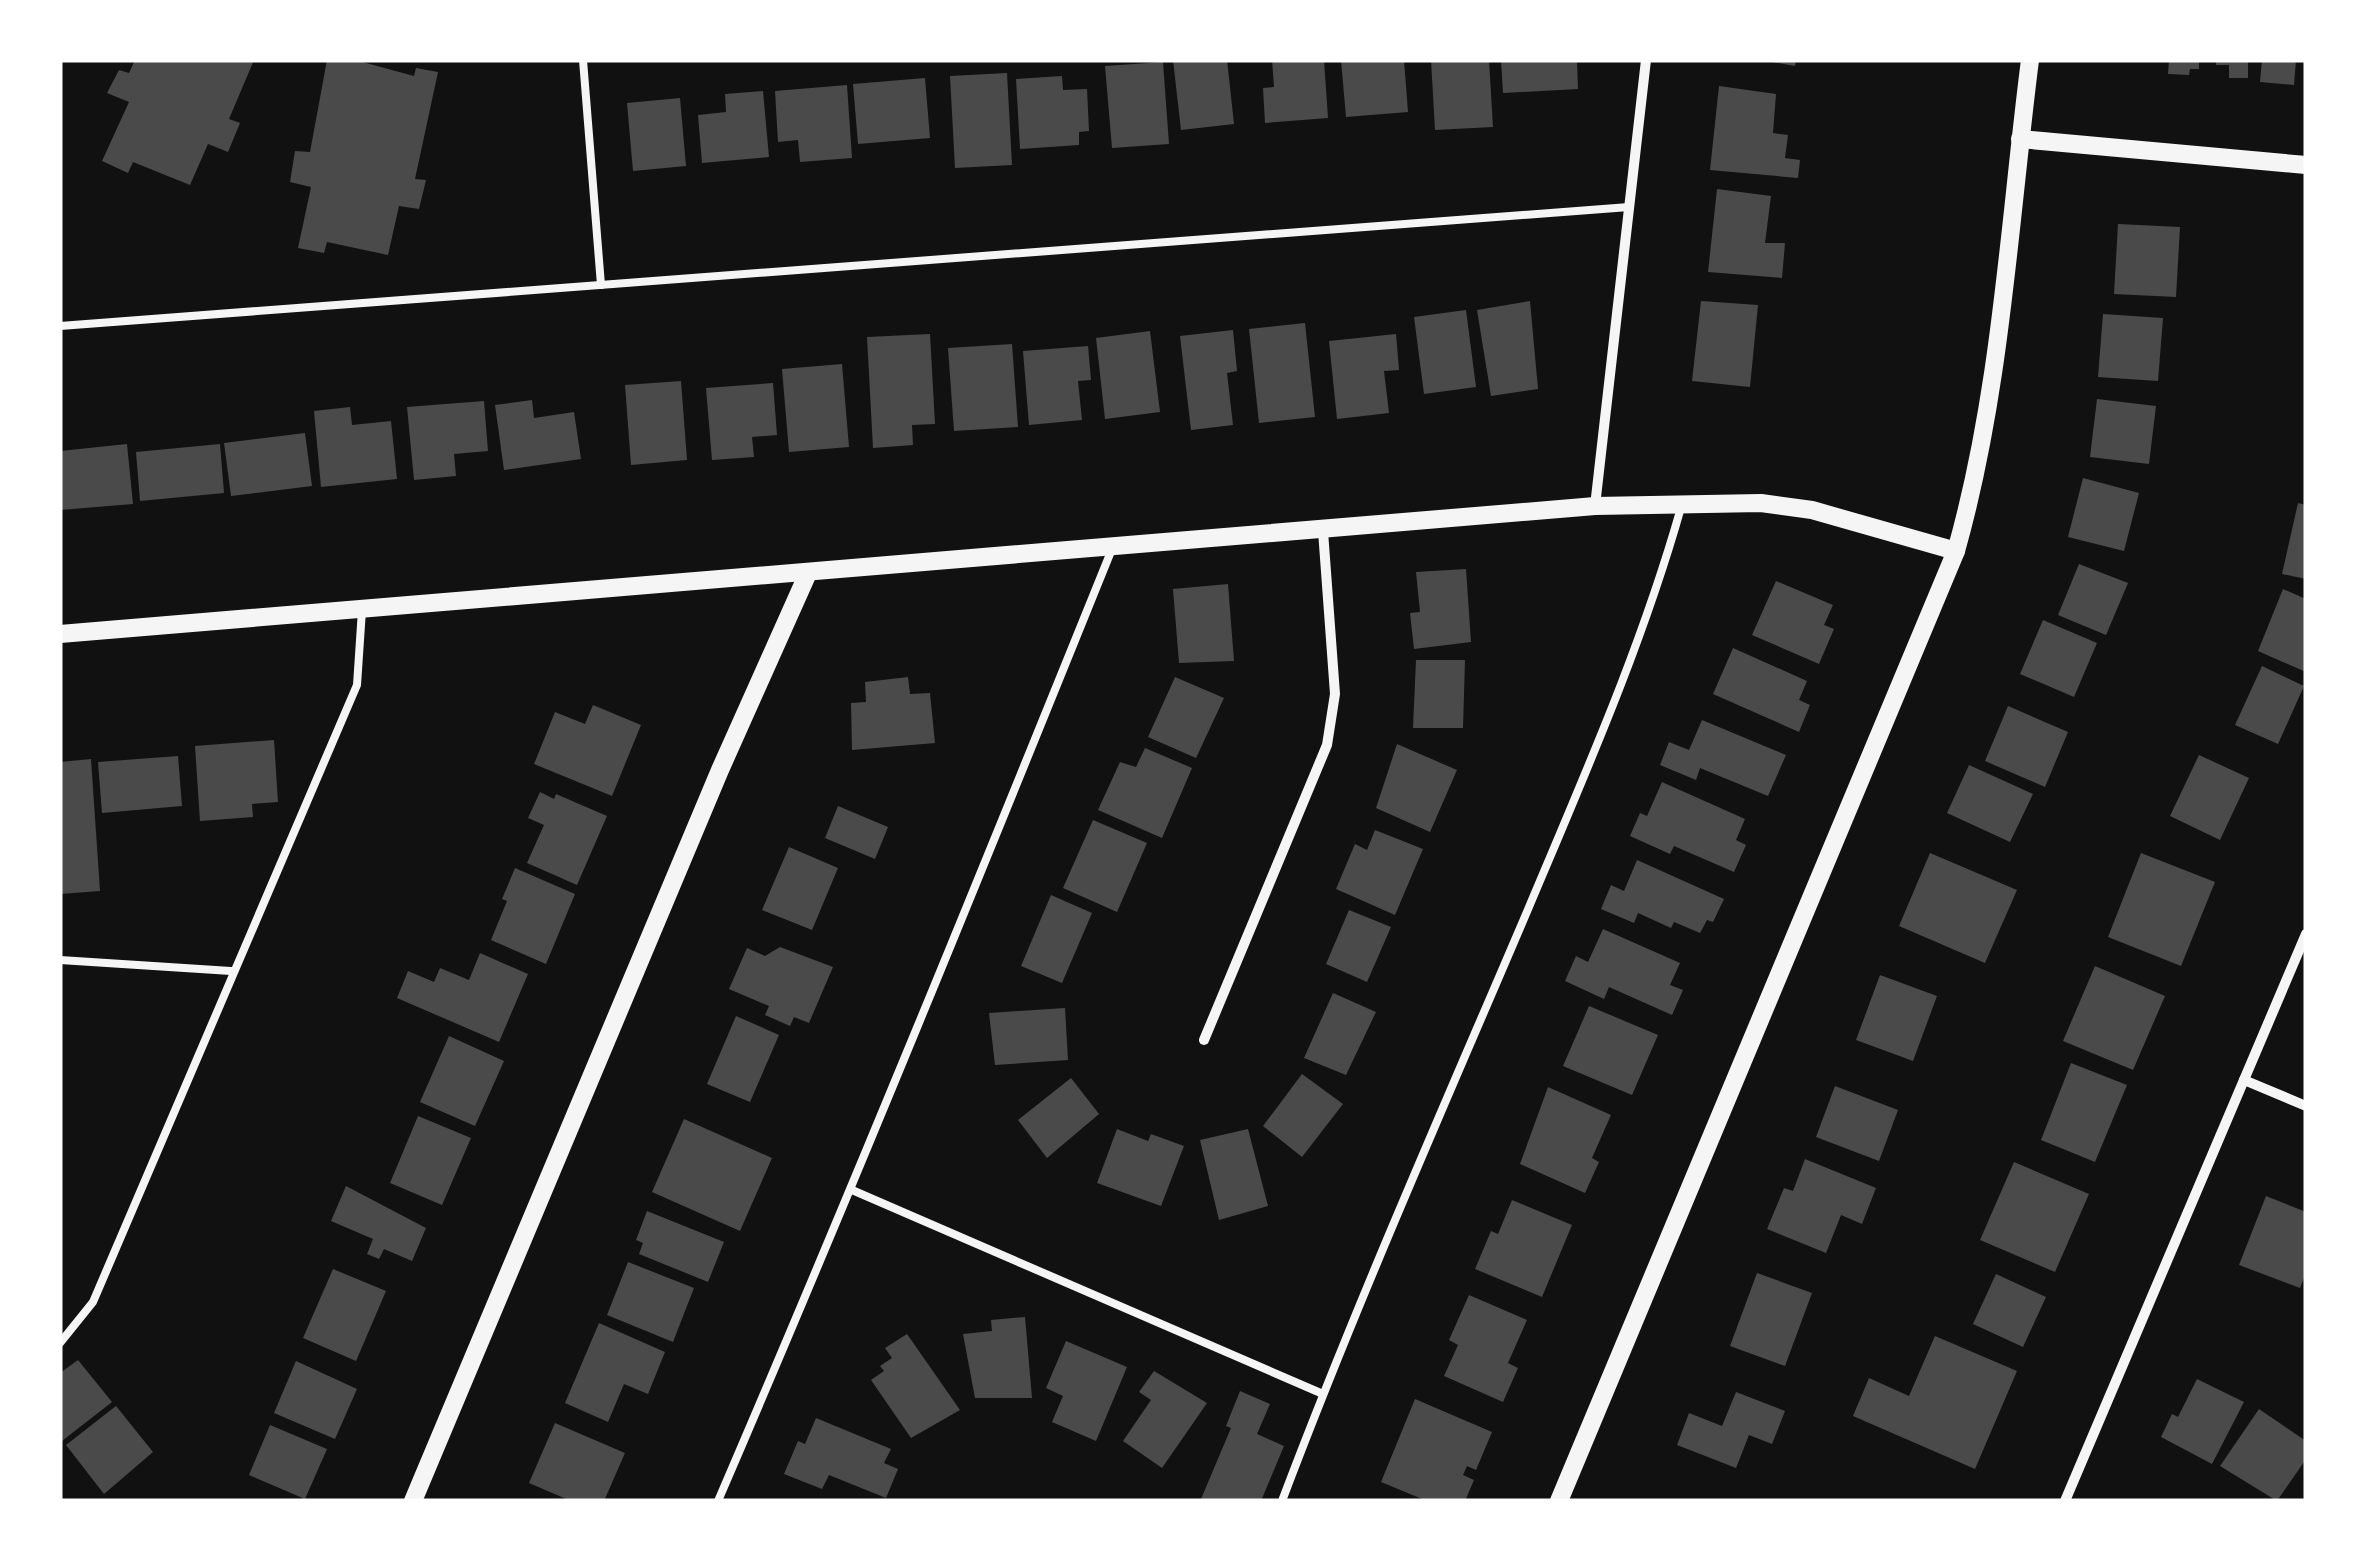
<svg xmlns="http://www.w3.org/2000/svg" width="2366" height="1561" font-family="'Sofia Sans Condensed',sans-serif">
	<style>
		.building { fill: #4a4a4a }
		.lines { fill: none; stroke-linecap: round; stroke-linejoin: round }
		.service { stroke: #f5f5f5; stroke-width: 8 }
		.minor { stroke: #f5f5f5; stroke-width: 10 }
		.tertiary { stroke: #f5f5f5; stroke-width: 18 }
	</style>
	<rect width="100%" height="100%" fill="#111"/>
	<g class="building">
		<polygon points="135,60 254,60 229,119 240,123 228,152 208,144 190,185 133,162 128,173 102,161 129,102 107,93 119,70 129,73"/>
		<polygon points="327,60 355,60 414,76 416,68 438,72 415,179 426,180 419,209 399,206 388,255 327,242 324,253 298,248 311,187 290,182 295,151 310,152"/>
		<polygon points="1173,60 1227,60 1234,124 1181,130"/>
		<polygon points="1272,60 1324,60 1328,118 1265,123 1263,88 1274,87"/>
		<polygon points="1341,60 1404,60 1408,112 1346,117"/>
		<polygon points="1431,60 1489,60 1493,127 1435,130"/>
		<polygon points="1501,60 1577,60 1578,89 1503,93"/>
		<polygon points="1760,60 1796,60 1795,66"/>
		<polygon points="2169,60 2199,60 2199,69 2190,69 2189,75 2168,74"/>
		<polygon points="2216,60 2248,60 2248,78 2229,78 2229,65 2216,65"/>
		<polygon points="2262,60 2296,60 2294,85 2260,82"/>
		<polygon points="1163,62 1169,144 1112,148 1105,66"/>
		<polygon points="1007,73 1012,165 955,168 950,76"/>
		<polygon points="1062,76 1063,90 1087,89 1089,131 1079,132 1079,145 1020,149 1016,79"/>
		<polygon points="925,78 930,138 858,144 853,84"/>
		<polygon points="847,85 852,158 800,162 798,140 778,142 775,91"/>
		<polygon points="1719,86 1776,94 1773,133 1788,135 1785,158 1800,160 1798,178 1710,170"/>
		<polygon points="763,91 769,157 702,163 698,115 726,112 725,94"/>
		<polygon points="680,98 686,166 633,171 627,103"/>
		<polygon points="1717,189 1771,196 1765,243 1785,243 1782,278 1708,272"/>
		<polygon points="2118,224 2180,227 2176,297 2114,294"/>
		<polygon points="1530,301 1538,389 1491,396 1477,310"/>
		<polygon points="1701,301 1758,305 1750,387 1692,381"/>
		<polygon points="1466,310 1476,387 1424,394 1414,317"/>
		<polygon points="2103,314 2163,318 2158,381 2098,377"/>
		<polygon points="1305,323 1315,417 1259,423 1249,329"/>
		<polygon points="1233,330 1237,371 1227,373 1233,425 1191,430 1180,336"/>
		<polygon points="1150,331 1160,412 1105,419 1096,338"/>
		<polygon points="930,334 935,424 912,425 913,445 873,448 867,337"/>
		<polygon points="1396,334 1399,370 1384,371 1389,413 1337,419 1329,341"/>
		<polygon points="1012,344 1018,427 954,431 948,348"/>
		<polygon points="1088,346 1091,380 1078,381 1082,420 1029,425 1023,351"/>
		<polygon points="842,364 849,447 789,452 782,369"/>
		<polygon points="681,381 687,460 631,465 625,385"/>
		<polygon points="773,383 777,435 752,437 754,457 712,460 706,388"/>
		<polygon points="2097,399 2156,406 2149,464 2090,457"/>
		<polygon points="532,400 534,418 574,412 581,459 504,470 495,405"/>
		<polygon points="484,401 488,451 454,454 456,476 414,480 407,407"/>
		<polygon points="350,407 352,425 391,421 397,479 321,487 314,411"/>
		<polygon points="305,433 312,486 231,496 224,443"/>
		<polygon points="127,444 133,504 60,510 60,451"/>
		<polygon points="220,444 224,493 140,501 136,452"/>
		<polygon points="2083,478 2139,493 2124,551 2068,537"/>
		<polygon points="2298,503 2306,505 2306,579 2282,574"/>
		<polygon points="2079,564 2128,583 2106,635 2058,615"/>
		<polygon points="1466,569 1471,642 1414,649 1410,613 1420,612 1416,572"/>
		<polygon points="1776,581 1833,605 1824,625 1834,629 1819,664 1752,635"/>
		<polygon points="1228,584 1234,661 1179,663 1173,589"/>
		<polygon points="2283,589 2306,599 2306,672 2258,651"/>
		<polygon points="2043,620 2097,643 2074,697 2020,674"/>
		<polygon points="1733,648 1807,681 1799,700 1810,705 1799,732 1713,694"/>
		<polygon points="1416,660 1465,660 1463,728 1413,728"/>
		<polygon points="2262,666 2304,686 2278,744 2235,725"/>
		<polygon points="908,677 910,694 930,693 935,743 852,750 851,703 866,702 865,682"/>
		<polygon points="1175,677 1224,698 1196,758 1148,737"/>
		<polygon points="593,705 641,725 612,796 534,764 555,712 585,724"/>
		<polygon points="2008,706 2068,732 2045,787 1985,761"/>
		<polygon points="1702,720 1786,755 1768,796 1700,768 1696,780 1660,765 1669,742 1689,750"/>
		<polygon points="274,740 278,802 252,804 253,817 200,821 195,746"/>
		<polygon points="1397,744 1457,770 1430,832 1376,808"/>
		<polygon points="1145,748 1192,768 1162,838 1098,810 1120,762 1136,767"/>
		<polygon points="2199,755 2249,778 2220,840 2170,816"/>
		<polygon points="178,756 182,806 102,813 98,762"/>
		<polygon points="91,759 100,891 60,894 60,762"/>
		<polygon points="1969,765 2033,794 2010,842 1947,813"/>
		<polygon points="1662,782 1745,819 1736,840 1746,845 1734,872 1674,846 1670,854 1630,836 1640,813 1647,816"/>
		<polygon points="540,792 554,799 556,794 607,816 577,885 527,863 544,825 528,818"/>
		<polygon points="838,806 888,827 875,859 825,838"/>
		<polygon points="1093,820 1147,843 1117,912 1063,888"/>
		<polygon points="1375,830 1423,849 1395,915 1336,889 1355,844 1367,850"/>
		<polygon points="789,847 838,868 812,930 762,910"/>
		<polygon points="1930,853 2017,890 1985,963 1899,926"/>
		<polygon points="2141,853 2215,882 2181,966 2108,937"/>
		<polygon points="1637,860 1724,899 1713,922 1707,920 1700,933 1674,922 1671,928 1638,913 1634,923 1601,909 1611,885 1624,891"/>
		<polygon points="515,868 575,894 546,964 491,940 507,901 502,899"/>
		<polygon points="1051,895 1092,913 1062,983 1021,966"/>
		<polygon points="1349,910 1391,927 1367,982 1326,964"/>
		<polygon points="1603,929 1680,963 1670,985 1683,990 1672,1015 1609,987 1604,999 1565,981 1576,956 1588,962"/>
		<polygon points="780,947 833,967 809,1023 794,1017 790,1026 765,1015 769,1006 729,989 747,948 765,956"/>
		<polygon points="480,953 528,974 499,1042 397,998 408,971 434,982 440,968 469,980"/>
		<polygon points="2095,966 2165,996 2133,1070 2063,1041"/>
		<polygon points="1880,975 1937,996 1913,1061 1856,1040"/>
		<polygon points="1333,993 1376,1012 1346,1075 1304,1058"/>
		<polygon points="1589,1006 1658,1035 1632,1095 1563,1066"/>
		<polygon points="1065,1008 1068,1060 995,1065 989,1013"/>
		<polygon points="736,1016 779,1035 750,1102 707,1084"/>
		<polygon points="449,1036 504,1061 475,1126 420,1102"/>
		<polygon points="2071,1063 2127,1085 2095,1162 2041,1140"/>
		<polygon points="1302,1074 1343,1104 1302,1157 1263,1126"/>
		<polygon points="1071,1078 1099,1114 1047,1158 1018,1120"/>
		<polygon points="1835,1086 1898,1110 1879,1161 1816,1137"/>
		<polygon points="1548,1087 1611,1115 1592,1158 1599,1162 1585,1193 1520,1164"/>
		<polygon points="418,1116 471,1138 442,1205 390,1183"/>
		<polygon points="684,1119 772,1158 740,1231 652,1192"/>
		<polygon points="1117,1129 1148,1141 1151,1134 1184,1146 1161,1206 1097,1183"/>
		<polygon points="1248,1129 1268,1206 1219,1220 1200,1140"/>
		<polygon points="1805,1159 1876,1188 1862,1224 1841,1215 1826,1253 1767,1229 1784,1188 1793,1191"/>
		<polygon points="2014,1162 2089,1194 2055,1272 1980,1240"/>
		<polygon points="346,1186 426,1228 412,1261 384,1249 379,1259 367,1254 373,1239 331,1221"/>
		<polygon points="2266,1196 2306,1212 2306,1273 2300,1288 2239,1265"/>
		<polygon points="1512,1200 1572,1225 1542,1297 1475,1269 1491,1231 1498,1234"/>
		<polygon points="647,1211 724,1242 708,1282 639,1254 643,1243 636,1240"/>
		<polygon points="628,1262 694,1288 673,1342 607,1315"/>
		<polygon points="333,1269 386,1291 356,1361 303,1338"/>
		<polygon points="1757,1273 1812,1293 1785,1366 1730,1346"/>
		<polygon points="1996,1274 2046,1297 2023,1347 1973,1324"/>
		<polygon points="1469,1295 1527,1320 1508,1363 1518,1368 1503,1402 1444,1376 1458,1345 1449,1340"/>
		<polygon points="1025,1317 1032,1398 975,1398 963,1334 992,1331 991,1320"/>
		<polygon points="599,1323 665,1352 648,1394 624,1384 608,1422 565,1403"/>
		<polygon points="907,1334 960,1410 911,1438 871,1380 884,1371 880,1366 892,1358 885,1348"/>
		<polygon points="1935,1336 2017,1371 1975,1469 1853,1416 1869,1378 1909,1396"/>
		<polygon points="1066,1341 1127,1367 1096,1441 1052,1422 1063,1396 1046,1388"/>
		<polygon points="78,1360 112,1402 62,1441 60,1373"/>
		<polygon points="296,1361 357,1389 335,1439 274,1413"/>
		<polygon points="1154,1371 1207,1403 1162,1468 1123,1441 1151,1400 1139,1392"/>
		<polygon points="2197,1379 2244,1402 2212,1464 2161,1437 2172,1414 2178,1417"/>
		<polygon points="1240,1391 1270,1404 1257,1434 1284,1446 1261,1501 1204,1501 1201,1499 1231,1428 1226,1426"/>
		<polygon points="1736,1392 1785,1411 1772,1444 1749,1435 1736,1468 1677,1445 1689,1413 1722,1426"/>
		<polygon points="1415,1399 1492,1432 1476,1470 1467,1466 1463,1475 1474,1480 1465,1501 1427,1501 1381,1482"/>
		<polygon points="116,1406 153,1452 104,1494 66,1445"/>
		<polygon points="2259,1409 2306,1441 2306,1459 2277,1501 2220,1466"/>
		<polygon points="816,1418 891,1449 884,1463 898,1469 886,1498 829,1475 822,1489 784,1474 798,1441 805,1444"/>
		<polygon points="555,1423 625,1453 604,1501 571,1501 529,1483"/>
		<polygon points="270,1425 327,1449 305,1499 249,1475"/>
	</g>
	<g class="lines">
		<g class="service">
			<polyline points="583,60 601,285"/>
			<polyline points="60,326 1629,207"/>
			<polyline points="60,960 231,971"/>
			<polyline points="852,1190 1323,1394"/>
			<polyline points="60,1343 93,1302 357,685 362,610"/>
			<path d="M718,1501c136,-316 265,-633 394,-952"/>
			<path d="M1282,1501c76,-201 163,-397 247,-594 56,-133 114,-264 153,-403"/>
		</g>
		<g class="minor">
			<polyline points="1595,506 1646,60"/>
			<polyline points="1204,1040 1327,745 1335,694 1323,531"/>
			<polyline points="2244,1080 2306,1106"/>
			<polyline points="2065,1501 2306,934"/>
		</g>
		<g class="tertiary">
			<polyline points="2020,139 2306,165"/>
			<polyline points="60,634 1595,506 1761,503 1812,510 1956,551"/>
			<polyline points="413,1501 720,770 808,573"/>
			<path d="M1559,1501l397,-950c45,-159 53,-327 74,-491"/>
		</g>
	</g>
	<rect width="2366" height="1561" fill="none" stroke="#ffffff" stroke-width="125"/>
</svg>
